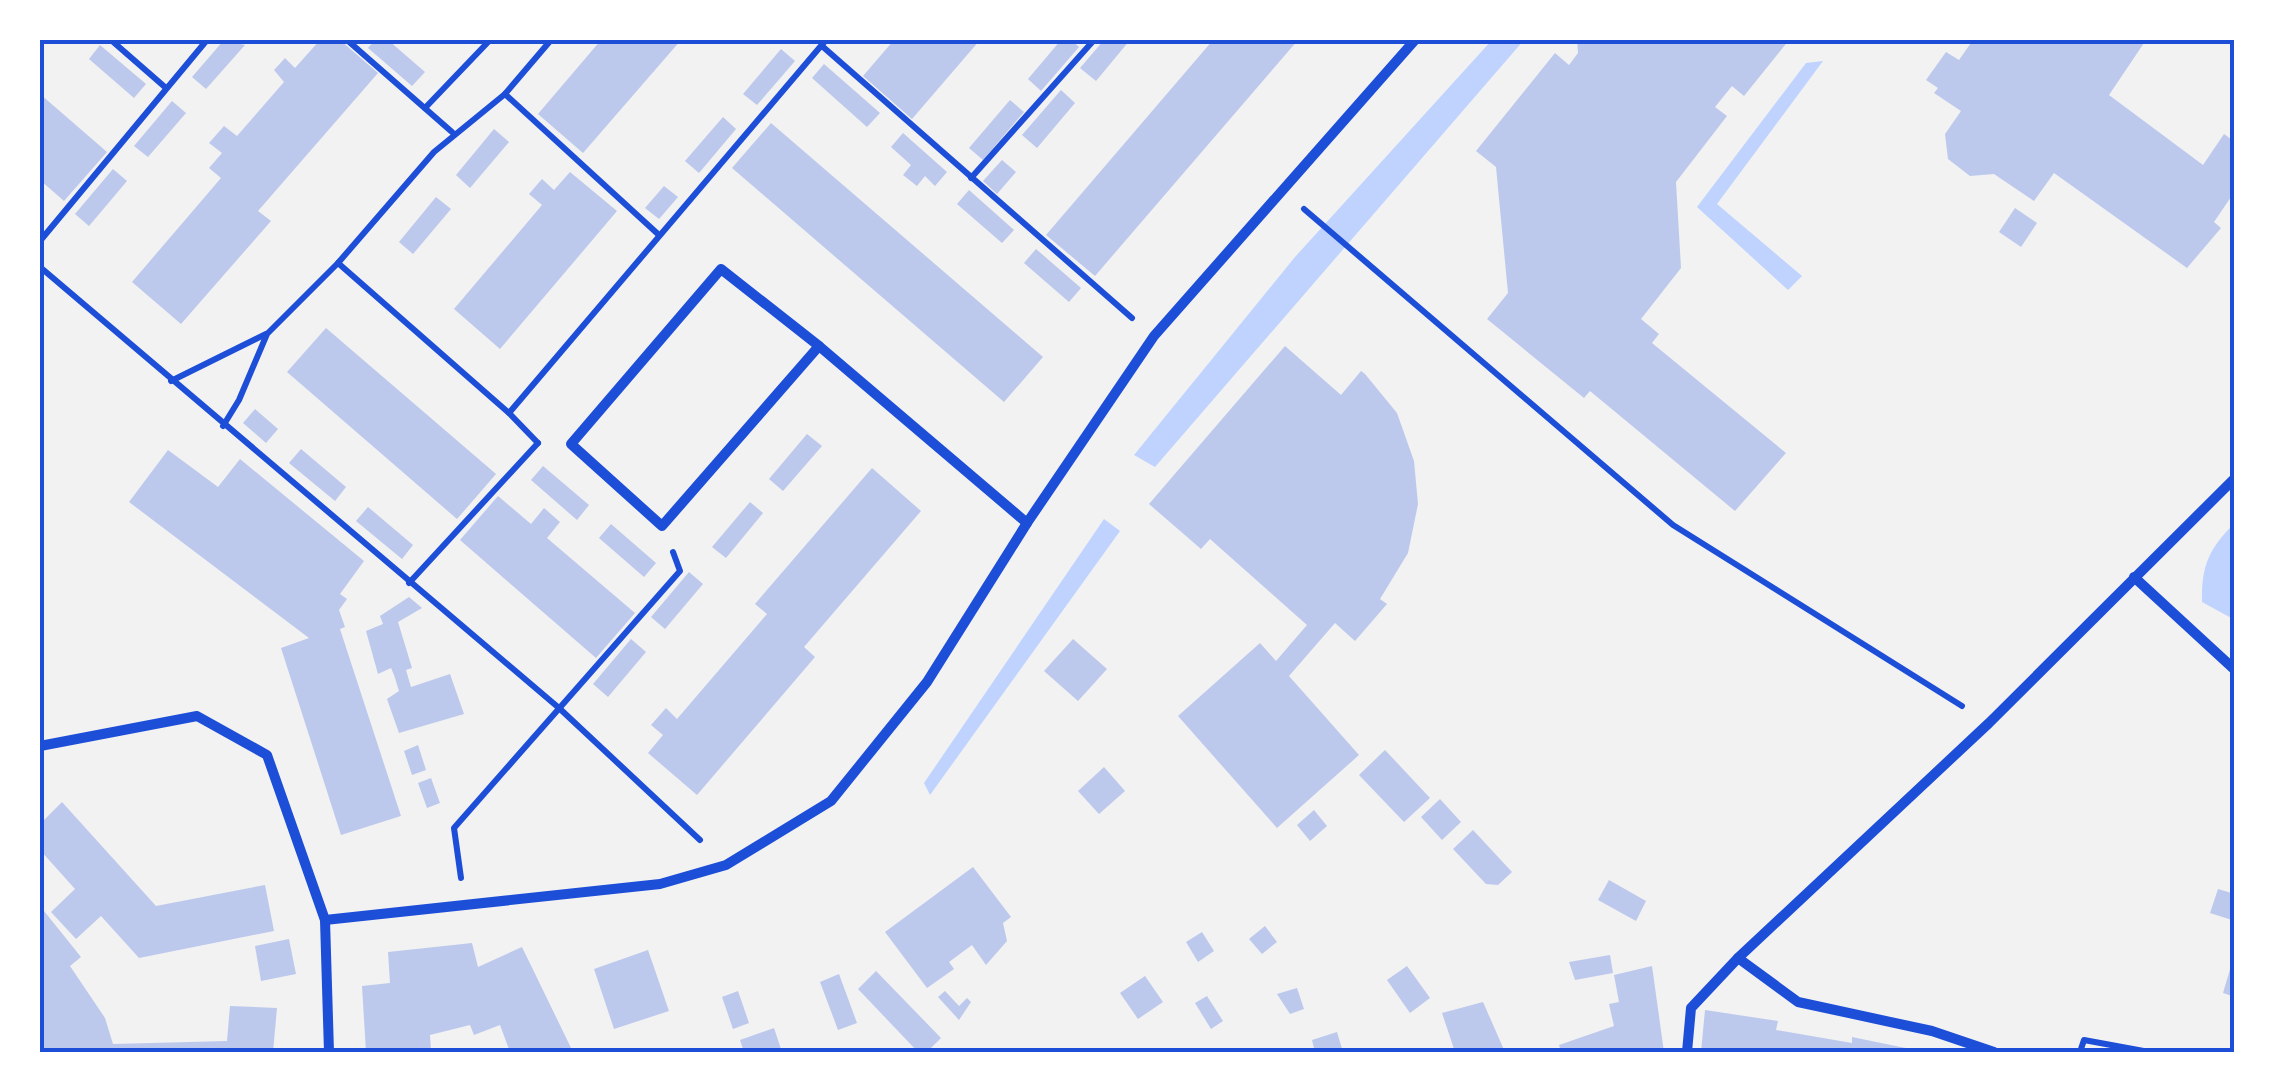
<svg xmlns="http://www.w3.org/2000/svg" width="2275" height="1092" font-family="Poppins,sans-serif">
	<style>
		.water { fill: #bfd3fe }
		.building { fill: #bdc9ec }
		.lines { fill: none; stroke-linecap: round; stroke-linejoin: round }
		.path { stroke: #1d4ed8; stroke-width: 6 }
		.minor { stroke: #1d4ed8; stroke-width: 10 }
		.neatline { fill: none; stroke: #1d4ed8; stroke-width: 4 }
	</style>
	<rect width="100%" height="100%" fill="#f2f2f2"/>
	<g class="water">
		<polygon points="1492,40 1524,40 1155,467 1134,455 1295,257"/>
		<polygon points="1823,61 1717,204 1802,276 1788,290 1697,207 1806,63"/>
		<polygon points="1104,519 1120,531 930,795 924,783"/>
		<path d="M2235,523v97l-33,-18c-1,-36 7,-54 33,-79z"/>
	</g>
	<g class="building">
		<polygon points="224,40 245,45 206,89 192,77"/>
		<polygon points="320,40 340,40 378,73 258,211 271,221 181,324 132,282 221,178 209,168 222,153 209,143 224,126 237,136 284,82 274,70 285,58 295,68"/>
		<polygon points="375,40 388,40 425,72 412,86 368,48"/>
		<polygon points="601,40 681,40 583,153 538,114"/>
		<polygon points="894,40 980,40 912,119 863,76"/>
		<polygon points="1061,40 1071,40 1079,47 1041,91 1028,79"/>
		<polygon points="1104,40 1130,40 1096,81 1080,68"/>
		<polygon points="1213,40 1298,40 1095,276 1046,235"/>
		<polygon points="1577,40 1789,40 1744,96 1732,86 1715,107 1727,116 1676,182 1681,268 1641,319 1659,334 1652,343 1786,453 1735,511 1590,391 1584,398 1487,319 1508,293 1496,167 1476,151 1555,53 1569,65 1578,53"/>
		<polygon points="1973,40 2146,40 2109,95 2203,165 2224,134 2235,142 2233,194 2214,222 2221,228 2187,268 2054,173 2034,201 1994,174 1970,176 1948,159 1945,134 1961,111 1934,93 1938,88 1926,80 1946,52 1959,60"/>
		<polygon points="100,45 146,84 134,98 89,59"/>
		<polygon points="781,49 795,61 757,105 743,94"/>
		<polygon points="824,64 880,113 867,127 812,78"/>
		<polygon points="1061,90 1075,103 1037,148 1022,135"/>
		<polygon points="40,94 107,152 64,201 40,180"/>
		<polygon points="1010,100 1024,112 983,160 969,148"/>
		<polygon points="172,101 186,113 148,157 134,146"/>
		<polygon points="723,117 736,129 699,173 685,161"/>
		<polygon points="771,123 1043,357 1004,402 732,168"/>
		<polygon points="494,129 509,142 470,188 456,175"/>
		<polygon points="903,133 947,172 935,186 925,176 917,186 903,175 911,165 891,147"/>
		<polygon points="1002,160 1016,172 997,194 983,181"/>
		<polygon points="113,169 127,181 89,226 75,214"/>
		<polygon points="570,172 617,211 500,349 454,309 542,205 529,194 542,179 554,190"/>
		<polygon points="664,186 678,197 659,219 645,208"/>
		<polygon points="969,190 1014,230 1002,243 957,204"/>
		<polygon points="436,197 451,209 413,254 399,242"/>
		<polygon points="2015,208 2037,223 2021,247 1999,232"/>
		<polygon points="1036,249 1081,288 1069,302 1024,263"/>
		<polygon points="326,328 496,474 457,519 287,372"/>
		<polygon points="1285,346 1341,395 1361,371 1365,374 1397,413 1414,461 1418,504 1408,553 1380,599 1387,604 1355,641 1335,623 1289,676 1359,755 1277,828 1178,716 1260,643 1276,661 1307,625 1210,539 1201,549 1149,504"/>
		<polygon points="255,409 278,429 266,443 243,423"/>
		<polygon points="807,434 822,446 783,491 769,479"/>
		<polygon points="301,449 346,487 335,501 289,463"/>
		<polygon points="168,450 218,487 240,459 364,561 340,594 347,599 339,610 345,627 340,629 401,816 341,835 281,648 309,638 129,502"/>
		<polygon points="543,466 589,505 577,520 531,480"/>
		<polygon points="872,468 921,511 804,647 815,657 697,795 648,753 663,735 651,725 666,708 677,719 767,614 755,604"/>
		<polygon points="498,496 531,524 544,508 560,522 547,538 635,613 596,658 460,540"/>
		<polygon points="750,502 763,513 726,558 712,547"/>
		<polygon points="368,507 413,545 402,559 356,521"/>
		<polygon points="611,524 656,563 644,577 599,538"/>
		<polygon points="689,572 703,584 665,629 651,617"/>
		<polygon points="409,597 422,608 398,622 412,668 406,670 411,687 450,674 464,714 399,733 387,699 399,691 394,675 391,668 378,674 366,631 383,624 380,616"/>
		<polygon points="631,639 646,652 608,697 593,684"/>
		<polygon points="1073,639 1107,669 1078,701 1044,671"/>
		<polygon points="418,745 426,770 412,775 404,751"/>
		<polygon points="1385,750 1430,798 1404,822 1359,775"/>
		<polygon points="1104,767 1125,791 1099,814 1078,791"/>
		<polygon points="431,778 440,803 427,808 418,783"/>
		<polygon points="1440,799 1461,822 1442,840 1421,817"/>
		<polygon points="62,802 156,906 265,885 274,931 139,958 101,916 76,939 51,912 75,889 40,850 40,824"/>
		<polygon points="1314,810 1327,826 1310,841 1297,825"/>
		<polygon points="1473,830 1512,872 1498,885 1486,884 1453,849"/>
		<polygon points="973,867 1011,917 1003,923 1007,941 986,965 972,945 949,962 954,969 927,988 885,932"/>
		<polygon points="1609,880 1646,901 1636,921 1598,900"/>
		<polygon points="2218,889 2235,894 2235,921 2210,913"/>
		<polygon points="40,906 81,957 70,966 105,1018 113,1044 227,1041 230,1006 277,1008 273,1052 40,1052"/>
		<polygon points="1265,926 1277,942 1262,954 1249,939"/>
		<polygon points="1202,932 1214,951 1198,962 1186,942"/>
		<polygon points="289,939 296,974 261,981 255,946"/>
		<polygon points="472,943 478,967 522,947 573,1052 510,1052 500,1025 474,1035 470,1025 430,1035 431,1052 366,1052 362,986 390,983 388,952"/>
		<polygon points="648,950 669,1011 614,1029 594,969"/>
		<polygon points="1610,955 1613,973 1575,980 1569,962"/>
		<polygon points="2234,956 2235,956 2235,997 2223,993"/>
		<polygon points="1407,966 1430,998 1410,1013 1387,980"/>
		<polygon points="1652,966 1664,1052 1561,1052 1559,1045 1614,1026 1609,1004 1619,1002 1614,975"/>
		<polygon points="876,971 941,1038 927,1052 918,1052 858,989"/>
		<polygon points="839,974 857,1023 838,1030 820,982"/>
		<polygon points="1145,976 1163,1002 1138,1019 1120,993"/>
		<polygon points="1297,988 1304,1009 1290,1014 1277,994"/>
		<polygon points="738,991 749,1023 733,1029 722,997"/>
		<polygon points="945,991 959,1006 967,998 971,1002 959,1020 938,997"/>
		<polygon points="1207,996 1223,1021 1211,1029 1195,1003"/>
		<polygon points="1483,1002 1505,1052 1455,1052 1442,1013"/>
		<polygon points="1705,1010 1778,1021 1776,1030 1852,1043 1852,1037 1925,1052 1701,1052"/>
		<polygon points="774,1028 782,1052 744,1052 740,1040"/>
		<polygon points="1337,1032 1343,1052 1315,1052 1312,1040"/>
	</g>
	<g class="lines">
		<g class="path">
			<polyline points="111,40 166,88"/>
			<polyline points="347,40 452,132"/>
			<polyline points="822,46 1132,318"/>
			<polyline points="505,94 659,235"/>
			<polyline points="425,108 490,40"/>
			<polyline points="971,178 1094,40"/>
			<polyline points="1304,209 1673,525 1962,706"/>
			<polyline points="40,241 207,40"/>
			<polyline points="338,263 509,413 826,40"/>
			<polyline points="40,267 559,708 700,840"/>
			<polyline points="171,381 266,334"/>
			<polyline points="509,413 538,443"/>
			<polyline points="223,426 239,400 267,334 338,263 434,152 505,94 551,40"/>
			<polyline points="409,583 538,443"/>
			<polyline points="461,878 454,828 680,571 673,552"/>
			<polyline points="2080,1052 2084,1040 2149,1052"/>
		</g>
		<g class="minor">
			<polygon points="721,269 819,346 662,526 571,444"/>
			<polyline points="819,346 1027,523"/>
			<polyline points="2134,577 2235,670"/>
			<polyline points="40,746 197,716 267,755 325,920 329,1052"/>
			<polyline points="325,920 660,884 726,865 831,801 927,682 1027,523 1154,336 1415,40"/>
			<polyline points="1738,958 1798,1002 1932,1031 1994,1052"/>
			<polyline points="1687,1052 1691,1008 1738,958 1989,723 2235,478"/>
		</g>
	</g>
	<rect width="2275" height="1092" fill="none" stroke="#ffffff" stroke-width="85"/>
	<rect x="42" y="42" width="2190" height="1008" class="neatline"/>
</svg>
